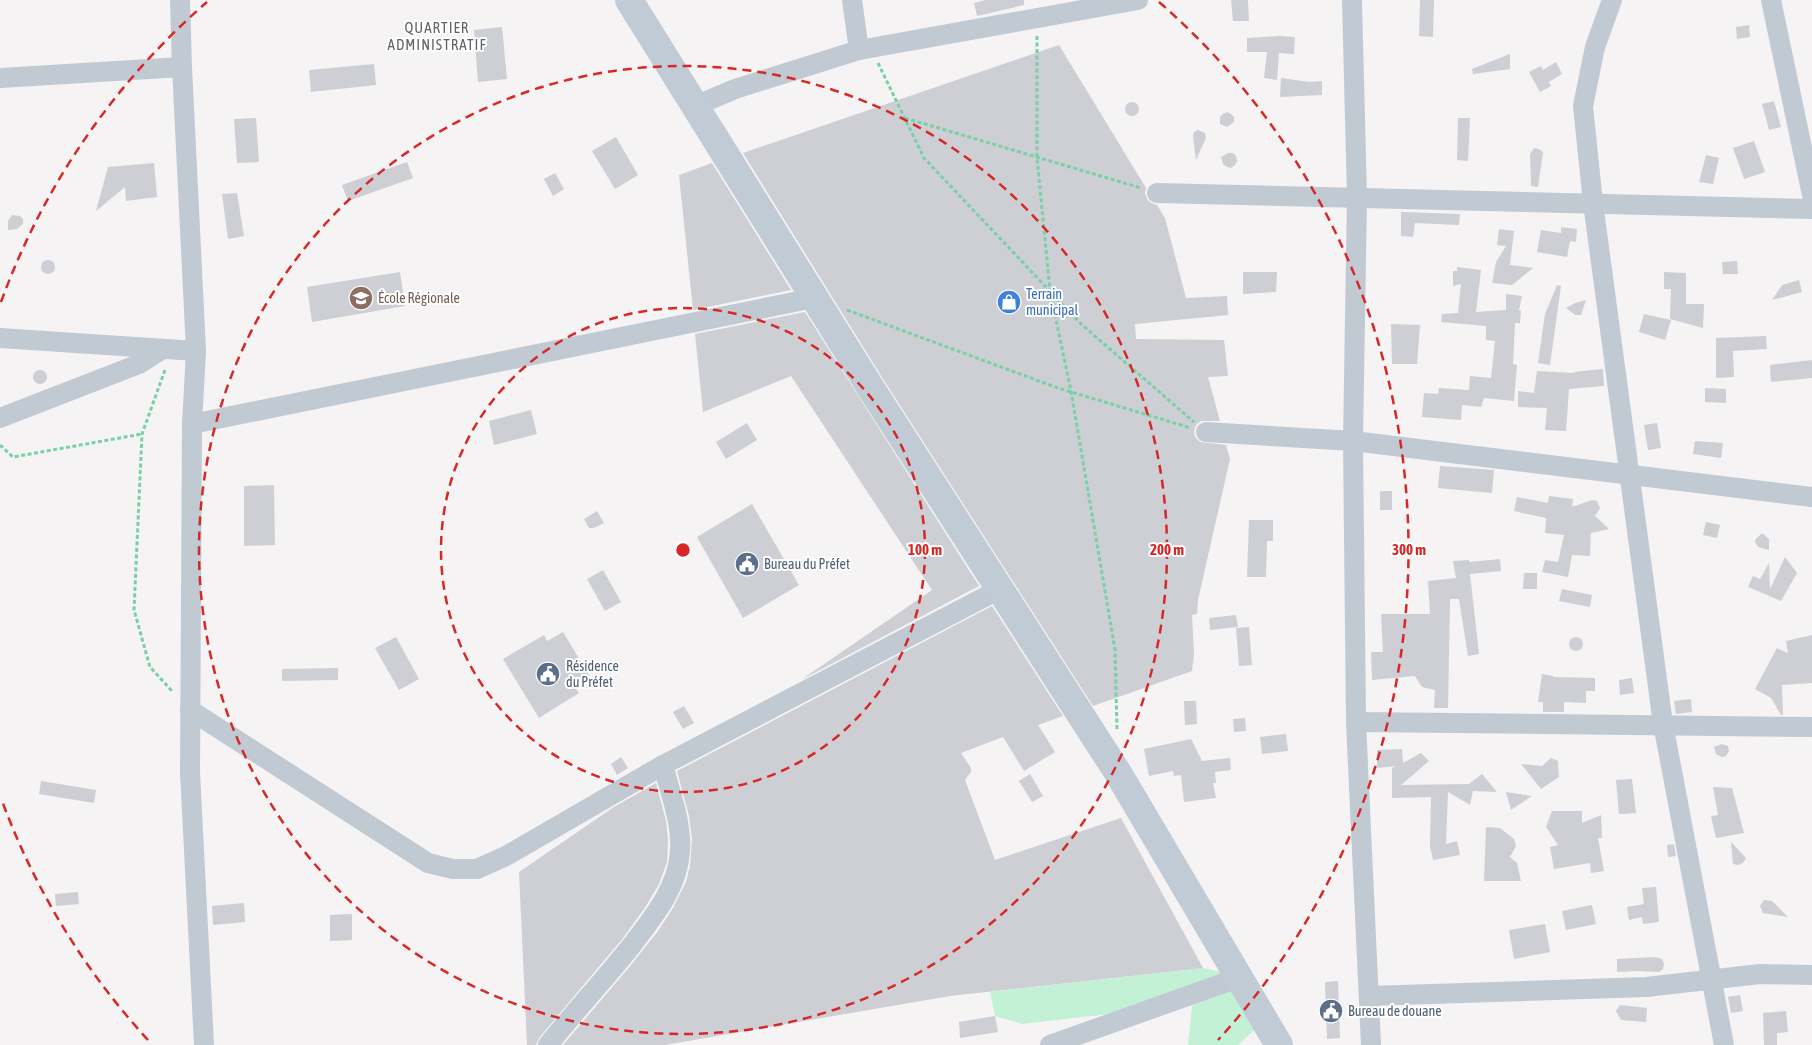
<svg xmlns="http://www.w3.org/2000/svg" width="1812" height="1045" font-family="'Asap Condensed',sans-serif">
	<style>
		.green { fill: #c3f1d5 }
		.building { fill: #cdcfd5 }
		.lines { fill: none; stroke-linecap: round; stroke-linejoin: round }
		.path { stroke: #7ad0a6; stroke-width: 3; stroke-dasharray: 4 2.5; stroke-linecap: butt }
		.street { stroke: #c1cad2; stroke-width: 20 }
		.secondary { stroke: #c1cbd6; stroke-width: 28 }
		.ring { fill: none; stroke: #d62828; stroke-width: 2.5; stroke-dasharray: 9 6 }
		.labels { text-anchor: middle; stroke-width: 4; stroke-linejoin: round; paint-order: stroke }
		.shop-label { font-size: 14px; fill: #366cbe; stroke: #fff; text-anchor: start }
		.education-label { font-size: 14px; fill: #785e54; stroke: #fff; text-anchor: start }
		.service-label { font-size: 14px; fill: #4e5e75; stroke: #fff; text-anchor: start }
		.neighbourhood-label { font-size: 15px; letter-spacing: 1px; fill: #5f6368; stroke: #fff }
		.centre { fill: #d62828; stroke: #fff; stroke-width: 2.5 }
		.ring-label { font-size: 15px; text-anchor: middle; font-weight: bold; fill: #d62828; stroke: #fff; stroke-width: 4; stroke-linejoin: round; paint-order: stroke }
	</style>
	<rect width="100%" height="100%" fill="#f5f3f3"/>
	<polygon class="green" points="1203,968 1241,976 1264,1021 1238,1045 1188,1045 1193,998 1118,1013 1022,1024 995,1016 990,992"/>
	<g class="building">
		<polygon points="986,0 1024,0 1024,5 977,16 974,3"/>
		<polygon points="1231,0 1248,0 1249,21 1233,21"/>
		<polygon points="1420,0 1434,0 1433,37 1419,36"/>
		<polygon points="1749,25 1750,37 1737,39 1736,27"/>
		<polygon points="502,27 507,79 478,82 474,30"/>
		<polygon points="1279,36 1295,37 1294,54 1279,53 1277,80 1264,78 1267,52 1247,52 1247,38"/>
		<polygon points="1059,45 1146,188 1145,193 1147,199 1151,203 1157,205 1165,218 1186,298 1227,296 1228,315 1135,324 1136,339 1224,340 1228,376 1208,377 1220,421 1201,421 1196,425 1194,431 1195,437 1200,442 1226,445 1230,459 1198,600 1197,614 1192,615 1194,654 1192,671 1093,706 883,379 743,153"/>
		<polygon points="1510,54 1510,69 1473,74 1472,69"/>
		<polygon points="1556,62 1562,74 1549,82 1551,86 1540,92 1529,72 1541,66 1543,70"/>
		<polygon points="374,64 376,85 311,92 309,70"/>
		<polygon points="1281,78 1309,82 1322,81 1322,95 1280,97"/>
		<polygon points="1774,101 1781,127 1769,130 1762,104"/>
		<circle cx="1132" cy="109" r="7"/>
		<polygon points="1227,112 1231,114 1234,117 1234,122 1227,127 1220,124 1220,117 1223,114"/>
		<polygon points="256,118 259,162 237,163 234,119"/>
		<polygon points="1458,118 1470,118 1468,161 1457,160"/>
		<polygon points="1198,130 1205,133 1206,138 1196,160 1193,136 1194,132"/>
		<polygon points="616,137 638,175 615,189 592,151"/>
		<polygon points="1754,141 1765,172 1744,179 1733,148"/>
		<polygon points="1534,148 1539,149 1543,152 1538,187 1531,186 1530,154"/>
		<polygon points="1228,153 1233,153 1236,156 1237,161 1235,165 1231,168 1227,167 1223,164 1221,157"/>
		<polygon points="1706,155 1719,158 1713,184 1699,182"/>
		<polygon points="407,162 413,178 348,201 342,185"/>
		<polygon points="154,163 157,197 126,201 125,187 96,211 108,167"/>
		<polygon points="712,163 791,290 693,310 679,175"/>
		<polygon points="555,173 564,189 553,196 544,179"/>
		<polygon points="237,193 244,236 228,239 222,194"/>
		<polygon points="1401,212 1460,214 1459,225 1415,223 1413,237 1401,236"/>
		<polygon points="12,215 20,216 23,219 23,224 17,229 8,230 8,221"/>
		<polygon points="1561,227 1577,229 1576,242 1570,241 1567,257 1537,252 1541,230 1561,233"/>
		<polygon points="1499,229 1514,231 1510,265 1533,268 1512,285 1492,283 1496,262 1506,246 1497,245"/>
		<circle cx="48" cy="267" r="7"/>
		<polygon points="1737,261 1738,274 1723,274 1722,262"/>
		<polygon points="1457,267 1481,270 1476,312 1506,310 1506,294 1522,296 1519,310 1521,311 1520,323 1515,323 1513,364 1517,365 1514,401 1484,398 1481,407 1462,405 1461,420 1422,417 1424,393 1438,394 1439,388 1469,390 1470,376 1491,378 1495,341 1486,340 1486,326 1441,322 1442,314 1458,313 1461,284 1453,286 1453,271 1457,271"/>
		<polygon points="400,272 405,306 312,322 307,287"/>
		<polygon points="1243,272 1277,272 1276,292 1243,294"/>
		<polygon points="1664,272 1686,273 1686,304 1704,304 1703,328 1670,319 1671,289 1664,289"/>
		<polygon points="1799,280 1802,292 1772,300 1782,285"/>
		<polygon points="1557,285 1561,286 1550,365 1538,363 1545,314"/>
		<polygon points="1586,300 1581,315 1575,315 1566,308 1575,303"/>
		<polygon points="805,312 979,586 801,680 932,590 791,376 703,412 695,334"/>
		<polygon points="1644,314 1671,320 1665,340 1639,332"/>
		<polygon points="1391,324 1420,325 1417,364 1392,364"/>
		<polygon points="1766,336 1767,349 1733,351 1734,377 1716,378 1716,338"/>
		<polygon points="1812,360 1812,378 1771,382 1770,365"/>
		<polygon points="1603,369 1604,386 1569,389 1566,431 1545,430 1547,408 1518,407 1518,391 1534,393 1537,371 1574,373 1574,372"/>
		<circle cx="40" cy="377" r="7"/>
		<polygon points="1705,388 1726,389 1726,403 1705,402"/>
		<polygon points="531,410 537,434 494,445 489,421"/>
		<polygon points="747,423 757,440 726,459 716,442"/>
		<polygon points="1657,423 1661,448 1648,450 1644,425"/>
		<polygon points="1695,441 1723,443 1721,458 1693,454"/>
		<polygon points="1440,466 1494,470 1492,493 1438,488"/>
		<polygon points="274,485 275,545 244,546 244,486"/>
		<rect x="1380" y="491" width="12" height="19"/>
		<polygon points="1549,496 1573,499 1572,507 1592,500 1597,501 1600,508 1595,516 1609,529 1591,533 1590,556 1572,555 1568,577 1542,572 1545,560 1558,562 1564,535 1545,533 1546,518 1514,511 1517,497 1548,503"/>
		<polygon points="752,504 799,585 743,618 697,537"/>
		<polygon points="597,511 604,523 594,528 589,528 584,519"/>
		<polygon points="1249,520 1273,520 1273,541 1267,541 1266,577 1247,577"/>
		<polygon points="1706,522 1720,525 1717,538 1703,535"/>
		<polygon points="1762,533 1769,539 1769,550 1758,547 1756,544 1755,540"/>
		<polygon points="1785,557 1797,573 1781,601 1748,587 1753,576 1760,579 1769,563 1770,589"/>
		<polygon points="1500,559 1501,571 1470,574 1479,654 1468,656 1459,599 1450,599 1448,708 1434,708 1435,690 1422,687 1415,676 1372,680 1371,652 1383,652 1381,614 1430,614 1428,581 1456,578 1453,561 1469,560 1469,562"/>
		<polygon points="603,570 621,602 605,611 587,579"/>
		<polygon points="1524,573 1537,573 1537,589 1523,589"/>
		<polygon points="1562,589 1592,595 1590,607 1559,601"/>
		<polygon points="992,606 1063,716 1038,725 1055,752 1024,771 1003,737 961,753 971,768 971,772 965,780 995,860 1121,818 1203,968 950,996 665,1045 563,1045 631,965 658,931 673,908 686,882 690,866 692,839 689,816 677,771"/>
		<polygon points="1236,615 1238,627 1210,630 1209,618"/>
		<polygon points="1249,627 1252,665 1239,666 1236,628"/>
		<polygon points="563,632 589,675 573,684 579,693 539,718 503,659 544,635 547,641"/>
		<polygon points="1812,635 1812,683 1782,685 1783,715 1781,715 1771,698 1755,689 1777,648 1788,653 1786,641"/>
		<polygon points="396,637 419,679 399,690 375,648"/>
		<circle cx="1576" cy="644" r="7"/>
		<polygon points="338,668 338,680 282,681 282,669"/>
		<polygon points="1542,674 1553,676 1553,677 1595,678 1595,691 1586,691 1586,703 1564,702 1564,712 1543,712 1543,702 1538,702"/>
		<polygon points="1632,678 1634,693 1620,695 1619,680"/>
		<polygon points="1691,699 1692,712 1676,714 1674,701"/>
		<polygon points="1184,701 1196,701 1197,724 1185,725"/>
		<polygon points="684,706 694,723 683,729 673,712"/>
		<polygon points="1245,718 1246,731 1234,732 1233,719"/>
		<polygon points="1286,734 1288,751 1262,754 1260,737"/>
		<polygon points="1191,739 1202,761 1230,758 1231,770 1215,772 1216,783 1213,783 1216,798 1184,802 1181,775 1174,776 1173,771 1149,776 1144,749"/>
		<polygon points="1722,744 1728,746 1729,751 1726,756 1722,757 1716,754 1714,747"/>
		<polygon points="1402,749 1403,763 1421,753 1429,761 1401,785 1469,784 1482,774 1497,792 1473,791 1470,805 1448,792 1446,844 1457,841 1460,855 1433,860 1430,847 1431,797 1392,798 1392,768 1396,766 1377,768 1377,750"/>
		<polygon points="621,757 628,768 617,775 611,764"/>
		<polygon points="1551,758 1558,761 1559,777 1541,789 1521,764 1542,766"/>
		<polygon points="1030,774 1043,796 1032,802 1019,781"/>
		<polygon points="1632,779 1636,813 1619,814 1616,780"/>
		<polygon points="41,781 96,790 94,803 39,794"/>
		<polygon points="656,783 666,821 668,841 667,862 659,884 646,906 623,938 539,1038 536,1045 527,1045 519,872 614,807"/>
		<polygon points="1713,787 1732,788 1744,833 1716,838 1711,816 1718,815"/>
		<polygon points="1506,792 1532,796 1511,810"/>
		<polygon points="1552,811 1582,811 1582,823 1601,815 1602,838 1598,838 1604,871 1591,873 1590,863 1554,869 1550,847 1558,845 1546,827"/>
		<polygon points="1486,827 1500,828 1514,839 1516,846 1510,857 1517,863 1521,881 1484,881"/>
		<polygon points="1731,842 1746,858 1743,863 1738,865 1733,864"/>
		<polygon points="1674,844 1676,856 1668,857 1667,845"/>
		<polygon points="1656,887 1659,922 1643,924 1642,917 1629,920 1627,907 1644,904 1642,888"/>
		<polygon points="78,892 79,904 56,906 55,894"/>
		<polygon points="1764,900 1772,901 1788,917 1763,913 1760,906"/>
		<polygon points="244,903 245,922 213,925 212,906"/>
		<polygon points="1592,905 1596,924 1566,930 1562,911"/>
		<polygon points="352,914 352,940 330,941 330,915"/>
		<polygon points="1545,924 1550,952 1514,959 1509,930"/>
		<polygon points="1655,957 1662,959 1664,964 1663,969 1659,972 1638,971 1617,972 1617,959"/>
		<polygon points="1338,981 1340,1038 1327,1039 1325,982"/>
		<polygon points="1740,995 1743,1011 1731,1013 1728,997"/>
		<polygon points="1620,1005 1647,1008 1646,1022 1621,1020 1616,1011"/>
		<polygon points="1786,1011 1788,1032 1777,1033 1777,1045 1764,1045 1763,1013"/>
		<polygon points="995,1016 998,1032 960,1038 959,1022"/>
	</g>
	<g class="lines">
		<g class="path">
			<polyline points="1037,36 1037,157 1050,291 1071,391 1115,650 1117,730"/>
			<polyline points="878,63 924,158 1081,324 1194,422"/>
			<polyline points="905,118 1141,188"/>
			<polyline points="847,310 1058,388 1191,428"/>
			<polyline points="165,370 142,434 134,610 150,667 172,691"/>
			<polyline points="0,445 13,457 142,434"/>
		</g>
		<g class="street">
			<polyline points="180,0 182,67"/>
			<polyline points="852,0 859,50"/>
			<polyline points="1352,0 1357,197 1353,441 1356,722 1371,1045"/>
			<polyline points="1612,0 1595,47 1583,106 1593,203 1663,724 1724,1045"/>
			<polyline points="1771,0 1812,195"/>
			<polyline points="0,78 182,67 196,351 192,424 190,772 204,1045"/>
			<polyline points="695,106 735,89 859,50 1138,0"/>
			<polyline points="1157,193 1812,209"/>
			<polyline points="0,338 196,351"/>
			<polyline points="0,418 139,364 161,350"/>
			<polyline points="192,424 814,298"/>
			<polyline points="1206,432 1353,441 1812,497"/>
			<polyline points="190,710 428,863 453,869 477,869 506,856 663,765 1000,589"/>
			<polyline points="1356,722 1812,727"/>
			<polyline points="1369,996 1646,987 1760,974 1812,975"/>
			<path d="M548,1045c27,-34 57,-66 84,-100 21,-28 46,-57 48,-94 2,-28 -10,-59 -17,-86"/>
			<polyline points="1050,1045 1238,978"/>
		</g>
		<polyline class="secondary" points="629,0 870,387 1118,773 1279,1045"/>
	</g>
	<g class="ring">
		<circle cx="683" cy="550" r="242"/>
		<circle cx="683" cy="550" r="484"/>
		<path d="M148 1040A726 726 0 0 1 1 798M1 302A726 726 0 0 1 207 2M1159 2A726 726 0 0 1 1218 1040"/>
	</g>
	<defs>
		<g id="school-disc" transform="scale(1.25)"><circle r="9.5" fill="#8d6e63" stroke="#fff"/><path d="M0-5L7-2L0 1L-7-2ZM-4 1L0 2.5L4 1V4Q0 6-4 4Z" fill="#fff"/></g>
		<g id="shop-disc" transform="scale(1.25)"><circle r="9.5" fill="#3f7fe0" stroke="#fff"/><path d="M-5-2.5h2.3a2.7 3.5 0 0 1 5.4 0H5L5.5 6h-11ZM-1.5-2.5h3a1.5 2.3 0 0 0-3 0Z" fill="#fff"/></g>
		<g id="civic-disc" transform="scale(1.25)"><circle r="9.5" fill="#5c6f8a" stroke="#fff"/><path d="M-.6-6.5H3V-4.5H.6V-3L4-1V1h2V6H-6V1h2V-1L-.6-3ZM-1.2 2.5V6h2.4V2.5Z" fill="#fff"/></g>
	</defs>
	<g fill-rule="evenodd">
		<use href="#school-disc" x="361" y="298"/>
		<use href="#shop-disc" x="1009" y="302"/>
		<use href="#civic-disc" x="747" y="564"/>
		<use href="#civic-disc" x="548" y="674"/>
		<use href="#civic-disc" x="1331" y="1011"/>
	</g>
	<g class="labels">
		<g class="shop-label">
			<text x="1026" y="299">Terrain<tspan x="1026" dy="16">municipal</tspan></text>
		</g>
		<g class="education-label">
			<text x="378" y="303">École Régionale</text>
		</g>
		<g class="service-label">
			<text x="764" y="569">Bureau du Préfet</text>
			<text x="566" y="671">Résidence<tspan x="566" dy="16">du Préfet</tspan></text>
			<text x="1348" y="1016">Bureau de douane</text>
		</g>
		<g class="neighbourhood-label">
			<text x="437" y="33">QUARTIER<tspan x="437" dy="17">ADMINISTRATIF</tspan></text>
		</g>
	</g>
	<circle cx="683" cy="550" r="8" class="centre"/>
	<g class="ring-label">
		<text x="925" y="555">100 m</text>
		<text x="1167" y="555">200 m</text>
		<text x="1409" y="555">300 m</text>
	</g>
</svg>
